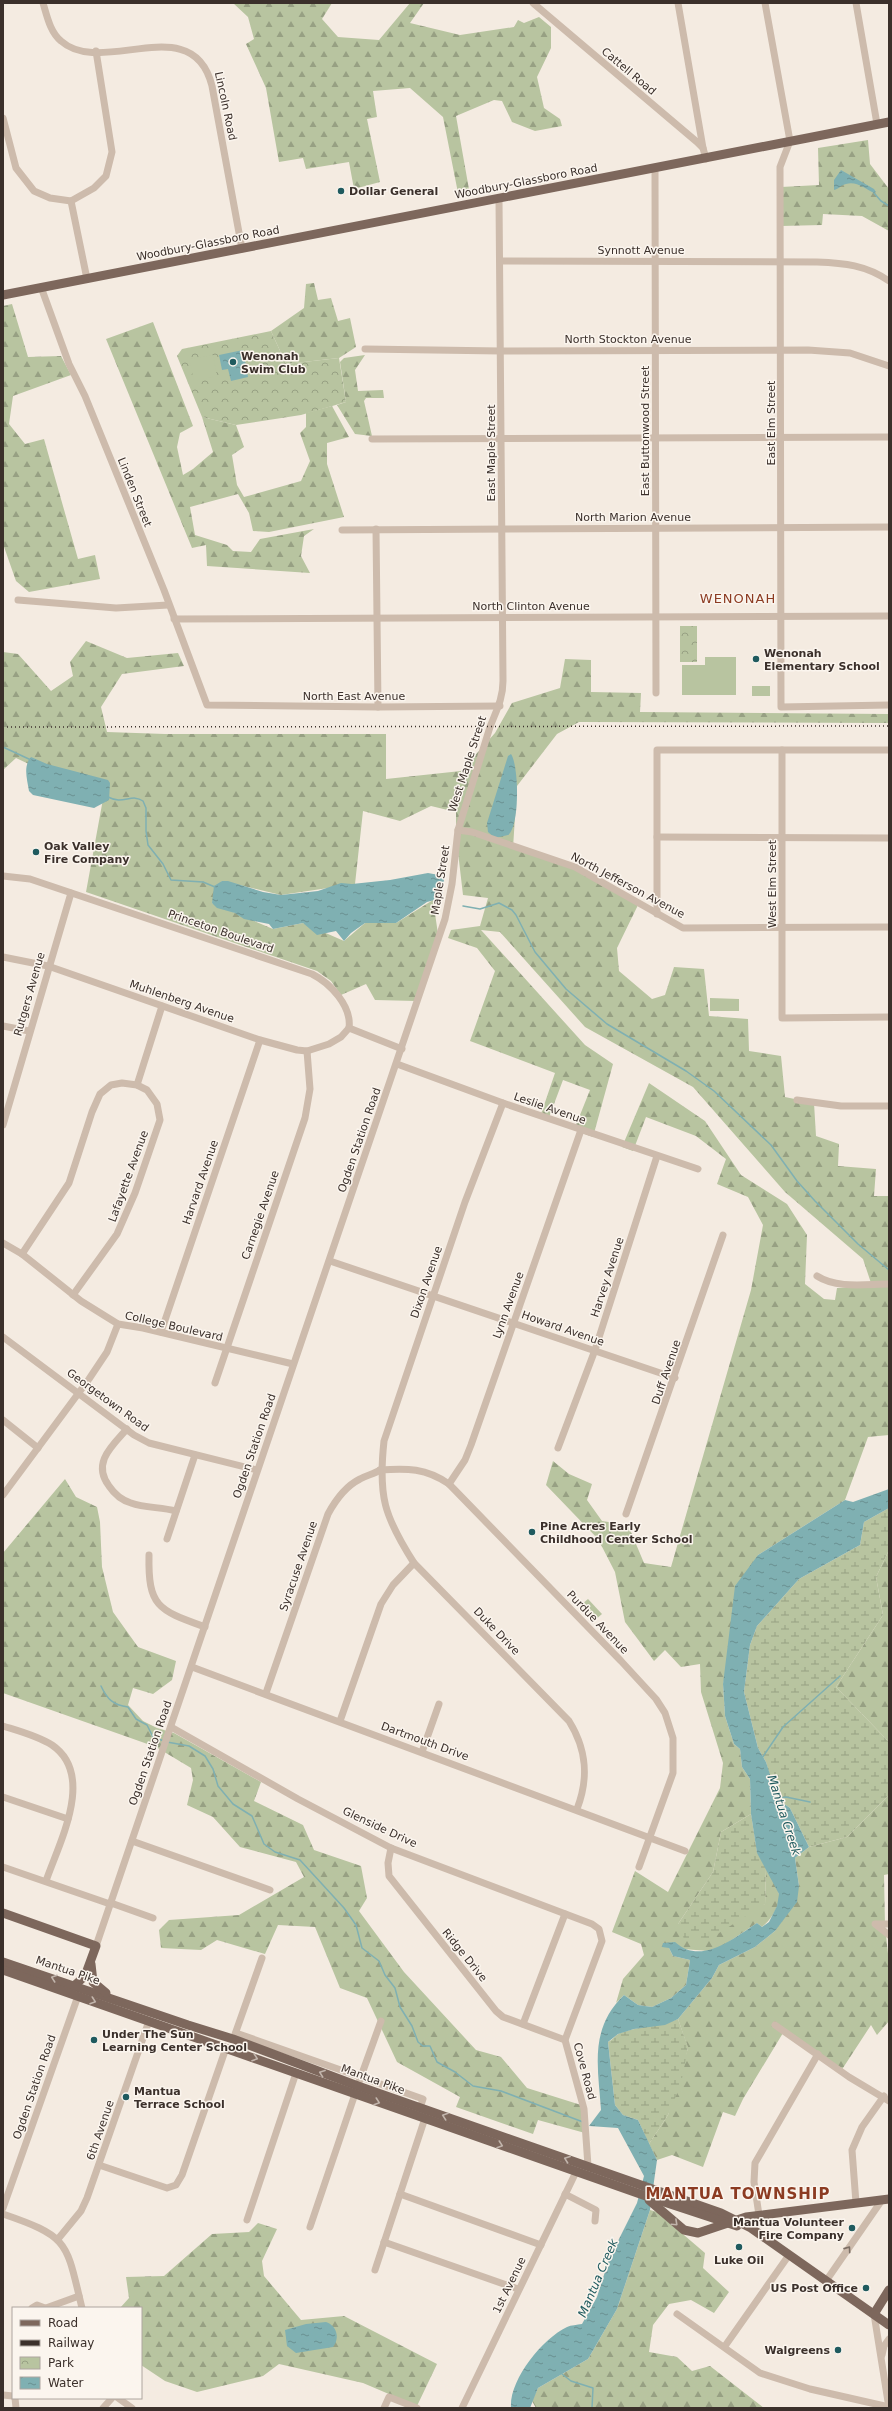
<svg xmlns="http://www.w3.org/2000/svg" width="892" height="2411" font-family="'DejaVu Sans',sans-serif">
	<style>
		.forest { fill: url(#forest-firs) }
		.wetland { fill: url(#wetland-marsh) }
		.park { fill: url(#park-crowns) }
		.pitch { fill: #b8c4a0 }
		.water { fill: url(#water-ripples) }
		.lines { fill: none; stroke-linecap: round; stroke-linejoin: round }
		.stream { stroke: #7fb0b2; stroke-width: 1.5 }
		.minor { stroke: #cdbbac; stroke-width: 7 }
		.major { stroke: #7d675c; stroke-width: 9 }
		.rail { stroke: #3b302b; stroke-width: 1.5; stroke-dasharray: 1 3; stroke-linecap: butt }
		.oneway { stroke: #c2b5ac }
		.oneway2 { stroke: #7d6f65 }
		.poi-dot { fill: #1f5a5e; stroke: #fbf5ee; stroke-width: 1.5 }
		.labels { text-anchor: middle; stroke-width: 3; stroke-linejoin: round; paint-order: stroke }
		.street-label { font-size: 11px; fill: #3b302b; stroke: #fbf5ee }
		.poi-label { font-size: 11px; font-weight: bold; fill: #3b302b; stroke: #fbf5ee; text-anchor: start }
		.water-label { font-size: 12px; font-style: italic; fill: #1f5a5e; stroke: #fbf5ee }
		.quarter-label { font-size: 13px; letter-spacing: 1px; fill: #8c3b22; stroke: #fbf5ee }
		.district-label { font-size: 15px; font-weight: bold; letter-spacing: 1px; fill: #8c3b22; stroke: #fbf5ee }
	</style>
	<defs>
		<pattern id="forest-firs" width="22" height="20" patternUnits="userSpaceOnUse"><rect width="22" height="20" fill="#b8c4a0"/><path d="M5 1l3.5 6h-7zM16 11l3.5 6h-7z" fill="#97a083"/></pattern>
		<pattern id="wetland-marsh" width="20" height="14" patternUnits="userSpaceOnUse"><rect width="20" height="14" fill="#b8c4a0"/><path d="M1 5h8M5 5V1M11 12h8M15 12V8" fill="none" stroke="#97a083"/></pattern>
		<pattern id="park-crowns" width="20" height="18" patternUnits="userSpaceOnUse"><rect width="20" height="18" fill="#b8c4a0"/><path d="M2 6a3 3 0 1 1 6 0M12 15a3 3 0 1 1 6 0" fill="none" stroke="#97a083"/></pattern>
		<pattern id="water-ripples" width="26" height="14" patternUnits="userSpaceOnUse"><rect width="26" height="14" fill="#7fb0b2"/><path d="M2 4q2-2 4 0t4 0M15 11q2-2 4 0t4 0" fill="none" stroke="#699091"/></pattern>
	</defs>
	<rect width="100%" height="100%" fill="#f4ebe1"/>
	<g class="forest">
		<polygon points="233,3 332,3 322,19 338,37 379,40 410,3 424,3 410,23 460,35 514,27 518,20 524,23 539,17 551,27 551,48 537,77 544,108 560,119 562,126 535,131 512,122 502,101 494,100 456,116 470,195 459,198 443,117 410,88 373,91 377,117 367,119 380,182 354,189 349,162 306,169 303,158 279,162 266,88 246,44 254,39 248,17"/>
		<polygon points="868,140 870,164 889,189 889,231 862,216 823,214 822,225 781,226 781,187 819,185 818,148"/>
		<polygon points="314,283 318,300 331,298 338,321 350,318 356,347 339,358 286,364 271,331 304,308 306,284"/>
		<polygon points="12,304 28,357 61,356 71,375 13,396 9,424 25,444 44,439 78,559 95,555 100,579 29,592 16,581 3,544 3,306"/>
		<polygon points="153,322 193,426 180,433 177,447 183,475 193,469 213,452 202,417 236,425 244,447 232,455 237,485 244,497 301,481 310,461 300,433 306,427 306,413 332,406 349,437 327,443 327,464 344,517 269,532 253,531 249,513 238,494 190,507 195,535 227,545 233,551 251,552 260,539 314,529 304,536 301,556 310,573 207,566 206,545 192,548 106,339"/>
		<polygon points="365,355 355,370 358,391 383,390 384,398 366,398 364,401 372,436 355,434 337,405 346,402 340,362 344,358"/>
		<path d="M86,641l41,17 51,-5 6,13 -62,8 -21,33 6,25 58,2h221v45l75,-8 34,-38 17,-30 48,-15 5,-29 26,1v32l50,1 -1,19 249,2v9l-310,-1 -22,12 -40,52 -4,62 68,23 57,34 -21,43 2,23 33,28 13,-4 9,-28 30,2 5,47 39,3 1,32 32,5 4,41 29,6 2,33 23,8 -1,22 38,3 -2,27h15v239l-21,2 -23,63 -87,55 -35,129 2,32 9,28 6,5 2,18 8,12 1,35 -30,18 -8,40 -35,52 87,-20 1,-36c4,8 11,17 13,26 2,11 -9,27 -17,33l-5,-4 -36,24 -12,4 -40,-3 4,8 17,4 -4,25 -15,13 -19,9 -14,-2 -14,-10 -8,8 7,-24 21,-24 -3,-11 -29,-12 23,-61 33,21 52,-104 3,-25 -22,-71 -1,-28 -19,3 -16,-17 -11,11 -29,-39 -10,-50 -17,-33 -52,-54 7,-24 16,13 23,10 -5,16 15,21 26,4 16,38 27,4 80,-277 12,-65 -15,-28 -31,-13 9,-25 -30,-23 -50,-19 -13,34 -11,-4 27,-64 56,38 36,54 46,29 20,31 -2,49 19,15 11,1 2,-12 35,-2 -9,-27 -78,-67 -92,-105 -108,-60 -85,-95 -19,-2 104,115 28,19 -20,73 -19,-7 16,-40 -27,-10 -15,40 -8,-3 15,-44 -85,-32 25,-70 -18,-23 -29,-10 3,-8 29,-4 8,-28 -25,-3 -7,-60v-23l-25,-6 -31,15 -37,-10 -8,73 -74,11 -59,-14 -10,22 61,26 30,-6 41,18 21,-18h31l37,-23 5,34 -22,67 -41,-1 -9,-16 -25,11 -10,-14 -14,-10 -231,-79 17,-93 -87,-41 -13,12v-118l15,2 33,37 22,-15 -3,-14z"/>
		<polygon points="65,1479 76,1497 97,1507 100,1522 102,1567 113,1612 138,1647 176,1661 172,1680 153,1694 133,1688 128,1705 143,1721 157,1728 174,1733 261,1782 254,1801 303,1825 314,1850 361,1866 367,1898 359,1911 404,1972 476,2050 501,2057 527,2088 581,2105 585,2133 538,2120 533,2134 456,2107 460,2097 397,2062 367,1998 340,1988 315,1927 278,1925 265,1954 217,1940 201,1950 161,1948 159,1930 169,1920 239,1915 304,1877 296,1862 240,1847 213,1817 187,1805 193,1780 191,1768 156,1747 3,1693 3,1553"/>
		<polygon points="889,1550 889,1742 836,1687 883,1615 876,1577"/>
		<polygon points="889,1795 889,1874 884,1875 885,1926 889,1963 889,2021 877,2035 871,2025 841,2071 783,2033 743,2099 735,2116 723,2112 703,2167 672,2155 657,2160 649,2144 668,2115 688,2048 678,2019 712,1978 719,1965 755,1947 775,1931 799,1886 795,1858 809,1847 847,1837"/>
		<polygon points="650,2210 657,2212 705,2253 703,2268 729,2292 714,2313 691,2300 669,2304 653,2325 649,2352 677,2357 692,2371 710,2366 764,2408 536,2408 532,2401 538,2388 588,2359 617,2309"/>
		<polygon points="258,2223 277,2229 262,2261 264,2276 301,2320 344,2316 437,2364 417,2406 363,2383 279,2364 263,2376 197,2392 165,2381 141,2365 141,2308 120,2308 129,2298 126,2277 164,2276 212,2234 249,2232"/>
	</g>
	<g class="wetland">
		<polygon points="889,1508 889,1550 876,1577 883,1615 836,1687 889,1742 889,1795 847,1837 809,1847 790,1808 776,1798 766,1762 758,1748 744,1692 750,1645 757,1626 799,1579 860,1545 864,1522"/>
		<polygon points="751,1814 757,1852 766,1868 765,1904 711,1938 684,1939 678,1924 713,1872 721,1832"/>
		<path d="M678,2019l10,28 -7,37 -13,31 -19,29 -11,-24 -15,-5 -8,-10 -7,-63c5,-2 7,-7 12,-9 19,-7 39,-6 58,-14z"/>
	</g>
	<g class="park">
		<polygon points="271,331 286,364 339,358 346,402 301,415 236,425 202,417 177,356 182,349"/>
		<rect x="680" y="626" width="17" height="36"/>
	</g>
	<g class="pitch">
		<polygon points="213,355 217,376 194,381 189,359"/>
		<polygon points="705,657 736,657 736,695 682,695 682,665 705,665"/>
		<rect x="752" y="686" width="18" height="10"/>
		<polygon points="710,998 739,999 739,1011 710,1011"/>
		<polygon points="588,1599 602,1614 595,1620 581,1605"/>
	</g>
	<g class="water">
		<path d="M841,170l33,19 2,3 -2,1c-9,-4 -17,-12 -28,-9 -5,1 -7,5 -12,6v-10z"/>
		<polygon points="243,350 248,377 231,381 228,369 222,370 219,355"/>
		<path d="M511,754c8,12 9,72 -3,81l-13,3 -7,-6 -1,-9 21,-67z"/>
		<path d="M31,757l16,7 61,16 2,3 -1,17 -15,8 -61,-13 -4,-4c-2,-12 -6,-25 2,-34z"/>
		<polygon points="428,873 439,875 444,879 442,898 427,902 396,923 365,923 351,933 344,941 336,931 317,935 303,923 273,929 269,924 244,919 235,913 217,908 212,903 214,886 222,881 228,881 263,892 281,895 318,891 341,883 352,884 390,880"/>
		<path d="M889,1489v19l-25,14 -4,23 -61,34 -42,47 -7,19 -6,47 14,56 8,14 10,31v5l14,10 19,39 -14,11 4,28 -2,16 -22,29 -20,16 -36,18 -7,13 -34,41 -13,6 -31,4 -16,5 -10,8 7,63 8,10 15,5 19,40 -7,50 -33,99 -29,50 -50,29 -8,20h-19c-2,-28 31,-69 56,-81 4,-2 10,-2 15,-3l15,-27 12,-38 28,-56 7,-27 -26,-48 -29,-2 12,-16c-3,-44 -12,-81 23,-115l14,10 14,2 19,-9 15,-13 4,-25 -17,-4 -4,-8 -7,-1 1,-4 12,-1c26,24 59,-4 82,-19l5,4 7,-5 8,-16 2,-12 -22,-41 -6,-39 -1,-35 -8,-12 -2,-18 -6,-5 -9,-28 -2,-32 12,-98 23,-31 87,-55 8,2z"/>
		<path d="M326,2322c11,4 14,16 7,25l-37,6 -9,-7 -2,-16 21,-6z"/>
	</g>
	<g class="lines">
		<g class="stream">
			<polyline points="874,193 881,201 889,206"/>
			<polyline points="3,747 31,760"/>
			<path d="M108,797c15,8 24,-4 35,4l3,7v23l2,14 15,19 8,16 32,2 12,5"/>
			<polyline points="463,906 480,909 499,903 512,910 516,915 535,952 566,989 607,1024 686,1071 714,1091 771,1145 797,1181 815,1201 858,1244 889,1270"/>
			<path d="M101,1686c6,13 12,19 27,21l8,12 11,6 6,12 11,4"/>
			<polyline points="167,1742 189,1746 205,1756 213,1769 218,1786 233,1804 252,1816 264,1844 275,1852 300,1860 344,1908 356,1925 362,1948 379,1961 385,1975 395,1988 400,2007 412,2026 418,2042 423,2046 430,2046 437,2062 455,2072 473,2086 501,2091 583,2122"/>
			<polyline points="762,1758 783,1727 840,1676"/>
			<polyline points="775,1799 786,1797 810,1802"/>
			<polyline points="562,2374 571,2381 593,2388 592,2408"/>
		</g>
		<g class="minor">
			<path d="M43,3c4,13 7,29 18,38 41,37 132,-33 151,45l30,163"/>
			<polyline points="533,3 697,142 703,148 706,159"/>
			<polyline points="678,3 703,148"/>
			<polyline points="765,3 790,141 780,167 781,707 889,705"/>
			<polyline points="856,3 877,124"/>
			<polyline points="3,118 16,168 34,191 50,198 71,201 94,188 106,176 112,152 96,51"/>
			<polyline points="655,169 656,693"/>
			<polyline points="71,201 87,279"/>
			<path d="M500,261l317,1c27,1 49,3 72,19"/>
			<polyline points="41,287 69,364 85,396 164,590 207,705 378,707 500,706"/>
			<polyline points="365,349 501,351 808,350 850,353 889,366"/>
			<polyline points="372,439 889,437"/>
			<polyline points="376,529 378,707"/>
			<polyline points="342,530 889,527"/>
			<polyline points="18,600 116,608 168,605"/>
			<polyline points="174,619 889,616"/>
			<polyline points="782,750 782,1018 889,1017"/>
			<polyline points="458,830 472,832 575,867 683,928 889,927"/>
			<polyline points="657,837 889,838"/>
			<path d="M3,876l27,3 282,95c18,9 40,32 37,54"/>
			<polyline points="657,914 657,750 889,750"/>
			<polyline points="3,957 48,966 260,1040 297,1050 307,1051 329,1044 341,1037 349,1028"/>
			<polyline points="3,1026 29,1031"/>
			<polyline points="349,1028 402,1049"/>
			<polyline points="397,1064 503,1103 698,1169"/>
			<polyline points="137,1085 162,1006"/>
			<polyline points="797,1100 841,1106 889,1106"/>
			<path d="M503,1103l-38,99 -81,239c-6,55 0,75 30,122l155,158c18,29 20,57 8,88"/>
			<polyline points="3,1125 71,893"/>
			<polyline points="3,1243 22,1254 81,1301 118,1324 143,1328 293,1364"/>
			<polyline points="22,1254 69,1183 92,1112 100,1094 111,1085 122,1083 137,1085 147,1090 157,1104 160,1120 135,1193 117,1234 73,1295"/>
			<polyline points="330,1261 675,1378"/>
			<path d="M817,1276c20,13 49,8 72,8"/>
			<polyline points="161,1332 260,1040"/>
			<polyline points="3,1337 134,1435 149,1443 257,1470"/>
			<polyline points="215,1383 305,1118 310,1089 307,1051"/>
			<polyline points="3,1420 38,1448"/>
			<path d="M127,1429c-16,18 -35,34 -18,57 6,9 12,14 22,17 14,5 30,4 45,8"/>
			<polyline points="558,1448 595,1350 657,1156"/>
			<path d="M380,1470c27,-2 46,-2 69,14l172,177 35,38 9,14 8,25v35l-34,94"/>
			<polyline points="449,1484 465,1460 471,1445 581,1130"/>
			<polyline points="3,1495 89,1379 107,1352 118,1324"/>
			<polyline points="626,1514 723,1235"/>
			<polyline points="167,1539 195,1455"/>
			<path d="M149,1555c-1,52 9,55 56,72"/>
			<polyline points="192,1667 685,1851"/>
			<path d="M266,1693l62,-179c7,-13 18,-28 32,-35 7,-4 14,-5 20,-9"/>
			<polyline points="340,1721 381,1604 393,1585 414,1563"/>
			<path d="M3,1726c16,5 35,10 49,19 44,30 7,98 -6,136"/>
			<polyline points="171,1727 298,1799 391,1848 592,1924 599,1929 602,1941 565,2040 584,2109 588,2166"/>
			<polyline points="422,1752 439,1704"/>
			<polyline points="3,1797 68,1819"/>
			<polyline points="132,1841 270,1890"/>
			<polyline points="391,1848 388,1863 389,1876 496,2011 503,2017 565,2040"/>
			<polyline points="3,1867 110,1904"/>
			<polyline points="111,1903 153,1918"/>
			<polyline points="889,1924 875,1924 889,1935"/>
			<path d="M96,1946l349,-1027 7,-35 6,-54 32,-103c6,-16 13,-28 13,-46l-4,-482"/>
			<polyline points="523,2024 565,1914"/>
			<polyline points="775,2025 849,2077 889,2101"/>
			<polyline points="236,2033 423,2099 420,2108"/>
			<polyline points="234,2037 262,1958"/>
			<polyline points="359,2082 381,2021"/>
			<polyline points="99,2165 161,2186 167,2188 176,2185 182,2175 226,2048"/>
			<polyline points="400,2194 541,2245"/>
			<polyline points="565,2194 596,2210 595,2221"/>
			<polyline points="856,2203 852,2150 862,2127 884,2096"/>
			<polyline points="3,2208 78,1996"/>
			<path d="M3,2214c67,23 63,28 79,94"/>
			<polyline points="759,2215 754,2182 755,2163 818,2054"/>
			<polyline points="247,2220 296,2073"/>
			<polyline points="310,2227 355,2094"/>
			<polyline points="58,2239 81,2211 87,2198 149,2021"/>
			<polyline points="384,2242 518,2289"/>
			<polyline points="375,2270 425,2118"/>
			<polyline points="826,2281 882,2200"/>
			<polyline points="32,2308 37,2305 45,2308"/>
			<polyline points="46,2308 79,2296"/>
			<polyline points="677,2314 760,2373 810,2389 889,2407"/>
			<polyline points="874,2314 889,2408"/>
			<polyline points="725,2346 789,2255"/>
			<polyline points="882,2355 884,2346 889,2339"/>
			<polyline points="3,2395 13,2396"/>
			<polyline points="15,2398 16,2408"/>
			<polyline points="118,2398 132,2408"/>
			<polyline points="103,2408 112,2398"/>
			<polyline points="384,2408 389,2397 417,2408"/>
			<polyline points="462,2408 576,2172"/>
		</g>
		<g class="major">
			<polyline points="3,295 889,122"/>
			<polyline points="3,1913 96,1946 85,1976 75,1985"/>
			<polyline points="3,1962 188,2025 233,2039 358,2086 721,2213 751,2228 889,2325"/>
			<polyline points="91,1964 93,1982 106,1993"/>
			<polyline points="3,1970 643,2195 737,2226"/>
			<polyline points="649,2200 684,2230 698,2233 746,2217 889,2199"/>
			<polyline points="874,2314 889,2290"/>
		</g>
		<polyline class="rail" points="3,727 889,726"/>
	</g>
	<defs><path id="oneway-chevron" d="M-2-3.5L2.5 0L-2 3.5" fill="none" stroke-width="1.6" stroke-linecap="round" stroke-linejoin="round"/></defs>
	<g class="oneway">
		<use href="#oneway-chevron" transform="translate(54 1978) rotate(-161)"/>
		<use href="#oneway-chevron" transform="translate(93 2001) rotate(19)"/>
		<use href="#oneway-chevron" transform="translate(255 2058) rotate(19)"/>
		<use href="#oneway-chevron" transform="translate(322 2073) rotate(-160)"/>
		<use href="#oneway-chevron" transform="translate(377 2102) rotate(19)"/>
		<use href="#oneway-chevron" transform="translate(445 2116) rotate(-161)"/>
		<use href="#oneway-chevron" transform="translate(500 2145) rotate(19)"/>
		<use href="#oneway-chevron" transform="translate(567 2159) rotate(-160)"/>
		<use href="#oneway-chevron" transform="translate(675 2223) rotate(43)"/>
	</g>
	<use class="oneway2" href="#oneway-chevron" transform="translate(848 2249) rotate(-55)"/>
	<g class="poi-dot">
		<circle cx="341" cy="191" r="4"/>
		<circle cx="233" cy="362" r="4"/>
		<circle cx="756" cy="659" r="4"/>
		<circle cx="36" cy="852" r="4"/>
		<circle cx="532" cy="1532" r="4"/>
		<circle cx="94" cy="2040" r="4"/>
		<circle cx="126" cy="2097" r="4"/>
		<circle cx="852" cy="2228" r="4"/>
		<circle cx="739" cy="2247" r="4"/>
		<circle cx="866" cy="2288" r="4"/>
		<circle cx="838" cy="2350" r="4"/>
	</g>
	<g class="labels">
		<g class="street-label">
			<text transform="translate(629 71) rotate(40)" y="4">Cattell Road</text>
			<text transform="translate(226 106) rotate(78)" y="4">Lincoln Road</text>
			<text transform="translate(526 181) rotate(-11)" y="4">Woodbury-Glassboro Road</text>
			<text transform="translate(208 243) rotate(-11)" y="4">Woodbury-Glassboro Road</text>
			<text x="641" y="254">Synnott Avenue</text>
			<text x="628" y="343">North Stockton Avenue</text>
			<text transform="translate(771 423) rotate(-90)" y="4">East Elm Street</text>
			<text transform="translate(645 431) rotate(-90)" y="4">East Buttonwood Street</text>
			<text transform="translate(491 453) rotate(-90)" y="4">East Maple Street</text>
			<text transform="translate(135 492) rotate(68)" y="4">Linden Street</text>
			<text x="633" y="521">North Marion Avenue</text>
			<text x="531" y="610">North Clinton Avenue</text>
			<text x="354" y="700">North East Avenue</text>
			<text transform="translate(467 764) rotate(-72)" y="4">West Maple Street</text>
			<text transform="translate(440 880) rotate(-81)" y="4">Maple Street</text>
			<text transform="translate(772 884) rotate(-90)" y="4">West Elm Street</text>
			<text transform="translate(628 885) rotate(28)" y="4">North Jefferson Avenue</text>
			<text transform="translate(221 931) rotate(19)" y="4">Princeton Boulevard</text>
			<text transform="translate(29 994) rotate(-74)" y="4">Rutgers Avenue</text>
			<text transform="translate(182 1001) rotate(19)" y="4">Muhlenberg Avenue</text>
			<text transform="translate(550 1108) rotate(19)" y="4">Leslie Avenue</text>
			<text transform="translate(359 1140) rotate(-71)" y="4">Ogden Station Road</text>
			<text transform="translate(128 1176) rotate(-70)" y="4">Lafayette Avenue</text>
			<text transform="translate(200 1182) rotate(-71)" y="4">Harvard Avenue</text>
			<text transform="translate(260 1215) rotate(-71)" y="4">Carnegie Avenue</text>
			<text transform="translate(607 1277) rotate(-72)" y="4">Harvey Avenue</text>
			<text transform="translate(426 1282) rotate(-71)" y="4">Dixon Avenue</text>
			<text transform="translate(508 1305) rotate(-70)" y="4">Lynn Avenue</text>
			<text transform="translate(174 1326) rotate(13)" y="4">College Boulevard</text>
			<text transform="translate(563 1328) rotate(19)" y="4">Howard Avenue</text>
			<text transform="translate(666 1372) rotate(-71)" y="4">Duff Avenue</text>
			<text transform="translate(108 1400) rotate(36)" y="4">Georgetown Road</text>
			<text transform="translate(254 1446) rotate(-71)" y="4">Ogden Station Road</text>
			<text transform="translate(298 1566) rotate(-71)" y="4">Syracuse Avenue</text>
			<text transform="translate(598 1622) rotate(46)" y="4">Purdue Avenue</text>
			<text transform="translate(497 1631) rotate(46)" y="4">Duke Drive</text>
			<text transform="translate(425 1741) rotate(20)" y="4">Dartmouth Drive</text>
			<text transform="translate(150 1753) rotate(-71)" y="4">Ogden Station Road</text>
			<text transform="translate(380 1827) rotate(25)" y="4">Glenside Drive</text>
			<text transform="translate(465 1955) rotate(51)" y="4">Ridge Drive</text>
			<text transform="translate(68 1970) rotate(19)" y="4">Mantua Pike</text>
			<text transform="translate(585 2071) rotate(75)" y="4">Cove Road</text>
			<text transform="translate(373 2079) rotate(20)" y="4">Mantua Pike</text>
			<text transform="translate(34 2087) rotate(-71)" y="4">Ogden Station Road</text>
			<text transform="translate(100 2130) rotate(-71)" y="4">6th Avenue</text>
			<text transform="translate(509 2285) rotate(-64)" y="4">1st Avenue</text>
		</g>
		<g class="poi-label">
			<text x="349" y="195">Dollar General</text>
			<text x="241" y="360">Wenonah<tspan x="241" dy="13">Swim Club</tspan></text>
			<text x="764" y="657">Wenonah<tspan x="764" dy="13">Elementary School</tspan></text>
			<text x="44" y="850">Oak Valley<tspan x="44" dy="13">Fire Company</tspan></text>
			<text x="540" y="1530">Pine Acres Early<tspan x="540" dy="13">Childhood Center School</tspan></text>
			<text x="102" y="2038">Under The Sun<tspan x="102" dy="13">Learning Center School</tspan></text>
			<text x="134" y="2095">Mantua<tspan x="134" dy="13">Terrace School</tspan></text>
			<text x="844" y="2226" text-anchor="end">Mantua Volunteer<tspan x="844" dy="13">Fire Company</tspan></text>
			<text x="739" y="2264" text-anchor="middle">Luke Oil</text>
			<text x="858" y="2292" text-anchor="end">US Post Office</text>
			<text x="830" y="2354" text-anchor="end">Walgreens</text>
		</g>
		<g class="water-label">
			<text transform="translate(784 1815) rotate(72)" y="4">Mantua Creek</text>
			<text transform="translate(598 2278) rotate(-67)" y="4">Mantua Creek</text>
		</g>
		<g class="quarter-label">
			<text x="738" y="603">WENONAH</text>
		</g>
		<g class="district-label">
			<text x="738" y="2199">MANTUA TOWNSHIP</text>
		</g>
	</g>
	<rect width="892" height="2411" fill="none" stroke="#3b302b" stroke-width="8"/>
	<rect x="12" y="2307" width="130" height="92" fill="#fbf5ee" stroke="#aea6a0"/>
	<rect x="20" y="2320" width="20" height="6" fill="#7d675c" stroke="#aea6a0"/>
	<text x="48" y="2327" font-size="12" fill="#3b302b">Road</text>
	<rect x="20" y="2340" width="20" height="6" fill="#3b302b" stroke="#aea6a0"/>
	<text x="48" y="2347" font-size="12" fill="#3b302b">Railway</text>
	<rect x="20" y="2357" width="20" height="12" fill="url(#park-crowns)" stroke="#aea6a0"/>
	<text x="48" y="2367" font-size="12" fill="#3b302b">Park</text>
	<rect x="20" y="2377" width="20" height="12" fill="url(#water-ripples)" stroke="#aea6a0"/>
	<text x="48" y="2387" font-size="12" fill="#3b302b">Water</text>
</svg>
